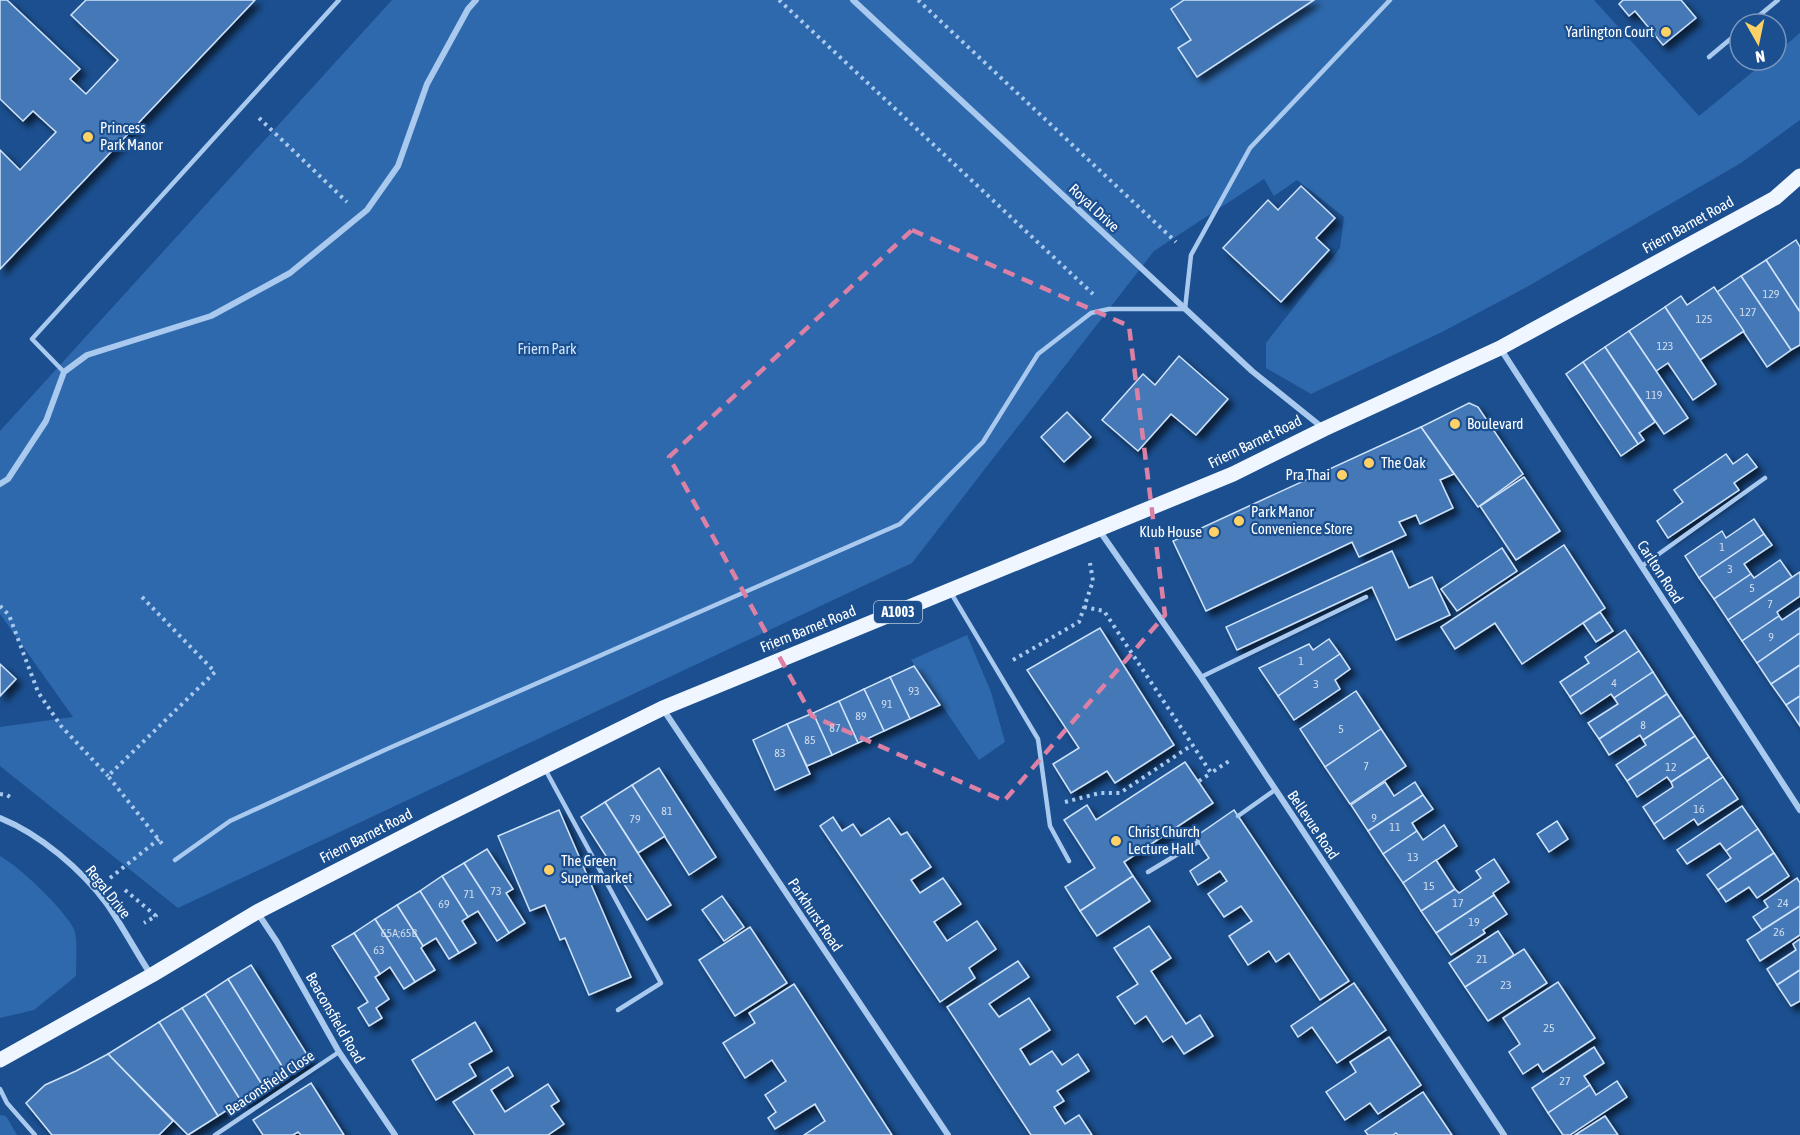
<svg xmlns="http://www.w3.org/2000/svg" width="1800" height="1135" font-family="'Asap Condensed',sans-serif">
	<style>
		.green { fill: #2e69ad }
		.building { fill: #4478b7; stroke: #cfe3fa; stroke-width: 1.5; filter: url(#shadow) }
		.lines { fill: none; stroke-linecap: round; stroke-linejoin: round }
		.path { stroke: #a9c9ee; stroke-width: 4; stroke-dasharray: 3 4.5; stroke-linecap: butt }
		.service { stroke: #a9c9ee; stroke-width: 4.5 }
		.minor { stroke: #a9c9ee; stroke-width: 6 }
		.primary { stroke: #f0f6ff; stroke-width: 15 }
		.marked { fill: none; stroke: #dd80a5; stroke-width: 4.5; stroke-dasharray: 12 8; stroke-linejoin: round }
		.poi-dot { fill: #ffd166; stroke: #1b4f8f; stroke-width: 2 }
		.labels { text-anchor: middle; stroke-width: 4.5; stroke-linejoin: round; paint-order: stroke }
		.number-label { font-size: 12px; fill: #d0dded }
		.shield { fill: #1b4f8f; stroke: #bbcadd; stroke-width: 1.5 }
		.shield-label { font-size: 14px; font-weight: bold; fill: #fff }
		.poi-label { font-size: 15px; fill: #fff; stroke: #1b4f8f; text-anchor: start }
		.street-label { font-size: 15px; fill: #fff; stroke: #1b4f8f }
		.park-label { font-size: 15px; fill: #cfe3fa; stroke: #1b4f8f }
	</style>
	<defs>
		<filter id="shadow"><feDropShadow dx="5.5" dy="5.5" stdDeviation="3" flood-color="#0009"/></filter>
	</defs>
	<rect width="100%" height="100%" fill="#1b4f8f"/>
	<g class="green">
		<polygon points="392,0 1594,0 1699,116 1767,60 1776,60 1776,53 1800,33 1800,120 1741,163 1525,288 1442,332 1311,394 1266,368 1266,343 1340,248 1344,217 1297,180 1274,196 1264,179 1154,251 912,563 178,908 0,766 0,727 73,717 0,614 0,431"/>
		<polygon points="967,635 991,692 1005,742 979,760 911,660"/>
		<path d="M0,856c20,11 63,52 74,73 4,9 2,36 2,47l-42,34 -34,8z"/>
		<polygon points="0,1115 6,1116 17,1135 0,1135"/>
	</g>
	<g class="building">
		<polygon points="0,0 7,0 80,69 70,79 86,94 118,60 71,15 86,0 255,0 0,269 0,150 20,170 56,132 33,111 23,121 0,99"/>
		<polygon points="1184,0 1314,0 1197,77 1178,48 1191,40 1171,9"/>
		<polygon points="1623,0 1681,0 1696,18 1663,45 1635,11 1629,16 1619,4"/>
		<polygon points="1301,186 1335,218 1316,238 1329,250 1281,302 1223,248 1268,200 1278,210"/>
		<polygon points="1796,240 1800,247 1800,312 1766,260"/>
		<polygon points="1766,260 1800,312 1800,345 1791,350 1741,276"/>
		<polygon points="1741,276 1791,350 1767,367 1717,292"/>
		<polygon points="1714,287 1744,331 1700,360 1665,307 1681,296 1687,305"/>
		<polygon points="1665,307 1716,384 1693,400 1668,363 1656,371 1629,331"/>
		<polygon points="1629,331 1688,418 1664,434 1605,347"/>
		<polygon points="1605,347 1655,422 1639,433 1644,440 1638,444 1583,362"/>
		<polygon points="1179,356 1228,399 1196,435 1171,414 1138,451 1102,420 1143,374 1155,385"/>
		<polygon points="1583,362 1638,444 1621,456 1566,374"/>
		<polygon points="1469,403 1478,407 1523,474 1478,507 1421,427"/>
		<polygon points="1067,412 1091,437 1064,462 1041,437"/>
		<polygon points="1421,427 1454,474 1440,480 1453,508 1420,524 1416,515 1399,522 1406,535 1359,557 1352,542 1206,611 1173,541"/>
		<polygon points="1726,454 1733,464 1747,454 1757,467 1734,483 1739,490 1668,538 1657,521 1683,502 1674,490"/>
		<polygon points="1524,477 1560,531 1516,560 1480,506"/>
		<polygon points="1754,519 1764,534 1699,578 1685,556 1722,531 1726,538"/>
		<polygon points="1764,534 1772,545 1744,564 1751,574 1714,599 1699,578"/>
		<polygon points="1564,545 1605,608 1522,664 1495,623 1455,649 1441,627"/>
		<polygon points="1502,548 1517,571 1457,611 1441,589"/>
		<polygon points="1392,551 1409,588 1432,577 1450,615 1396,640 1372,587 1237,650 1226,627"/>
		<polygon points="1780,560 1792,577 1728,620 1714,599 1751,574 1754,578"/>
		<polygon points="1800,572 1800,596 1777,612 1779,616 1742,641 1728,620"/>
		<polygon points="1800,608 1800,633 1757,663 1742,641 1779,616 1782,620"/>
		<polygon points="1600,612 1613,631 1596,642 1583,623"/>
		<polygon points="1100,628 1174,745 1115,783 1107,771 1071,793 1053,764 1079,748 1027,670"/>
		<polygon points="1625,630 1639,651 1570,697 1560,682 1589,663 1585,657"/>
		<polygon points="1800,633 1800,665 1771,684 1757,663"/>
		<polygon points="1329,639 1340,654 1278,696 1259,668 1309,644 1313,650"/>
		<polygon points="1639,651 1653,672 1614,698 1611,694 1581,714 1570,697"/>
		<polygon points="1340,654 1350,669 1335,680 1340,689 1294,720 1278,696"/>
		<polygon points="0,664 16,679 0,696"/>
		<polygon points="1800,665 1800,696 1786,705 1771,684"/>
		<polygon points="914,666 940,705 910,719 890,677"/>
		<polygon points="1653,672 1667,694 1599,739 1588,723 1618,704 1614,698"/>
		<polygon points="890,677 910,719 884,731 864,689"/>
		<polygon points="864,689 884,731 858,743 839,701"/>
		<polygon points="1356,691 1381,729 1325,767 1300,729"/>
		<polygon points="1667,694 1681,715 1643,740 1640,735 1609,755 1599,739"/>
		<polygon points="1800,696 1800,726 1786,705"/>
		<polygon points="839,701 858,743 832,755 813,713"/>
		<polygon points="813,713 832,755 807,766 787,724"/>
		<polygon points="1681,715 1695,736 1627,781 1616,765 1646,745 1643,740"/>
		<polygon points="787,724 810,774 775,790 753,740"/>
		<polygon points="1381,729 1406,766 1350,804 1325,767"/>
		<polygon points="1695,736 1709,757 1671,782 1667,777 1637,797 1627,781"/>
		<polygon points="1709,757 1723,777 1654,824 1643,807 1673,787 1671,782"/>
		<polygon points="1185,762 1213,803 1124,862 1133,876 1080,911 1065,887 1095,868 1064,820 1087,805 1096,820"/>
		<polygon points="659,768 716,857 689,875 632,785"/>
		<polygon points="1723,777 1738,799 1698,825 1694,819 1664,839 1654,824"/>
		<polygon points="1385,782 1394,796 1415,782 1423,795 1368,831 1351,805"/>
		<polygon points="632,785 665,836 638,853 605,802"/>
		<polygon points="1423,795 1433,809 1412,823 1417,831 1383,854 1368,831"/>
		<polygon points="605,802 671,905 647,920 581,817"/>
		<polygon points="1742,806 1758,829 1726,851 1720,843 1687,864 1677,850"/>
		<polygon points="559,810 631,977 589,995 565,938 560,940 545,905 530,911 498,836"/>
		<polygon points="1234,810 1349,981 1320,1000 1289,953 1276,962 1269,951 1248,965 1229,936 1252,921 1241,906 1224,917 1208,894 1227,881 1220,871 1198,885 1190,871 1209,858 1195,837"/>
		<polygon points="833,817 842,831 853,824 861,836 889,818 901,835 907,832 931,867 911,880 920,893 943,878 961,904 934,922 947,941 977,921 996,949 969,968 975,978 940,1002 820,826"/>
		<polygon points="1557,821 1568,839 1549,852 1537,834"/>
		<polygon points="1444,825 1457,846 1403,883 1383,854 1417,831 1423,840"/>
		<polygon points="1758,829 1774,853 1718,890 1707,875 1731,858 1726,851"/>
		<polygon points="487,849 513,889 506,893 525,923 509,933 464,863"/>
		<polygon points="1774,853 1789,876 1757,898 1749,887 1726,902 1718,890"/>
		<polygon points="1494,859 1509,882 1493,893 1494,895 1436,933 1421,911 1455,889 1459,893 1481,878 1476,871"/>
		<polygon points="1436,860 1455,889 1421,911 1403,883"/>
		<polygon points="464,863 509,933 497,941 478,911 468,917 442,876"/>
		<polygon points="442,876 468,917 462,921 476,943 459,953 420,891"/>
		<polygon points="1133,876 1150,901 1097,936 1080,911"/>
		<polygon points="1797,878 1800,883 1800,906 1762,930 1753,917 1768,907 1764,901"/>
		<polygon points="420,891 459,953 449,959 436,938 423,946 397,905"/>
		<polygon points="1494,895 1507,914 1483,930 1485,933 1451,955 1436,933"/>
		<polygon points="722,896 744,927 724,941 702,910"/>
		<polygon points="397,905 423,946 421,948 435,970 415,982 375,919"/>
		<polygon points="1800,906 1800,935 1760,961 1747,940"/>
		<polygon points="375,919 415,982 404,989 390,967 380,974 354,933"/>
		<polygon points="1149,926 1171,958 1151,971 1186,1024 1200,1015 1213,1036 1184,1054 1172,1036 1163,1042 1146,1016 1135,1024 1117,997 1138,984 1114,948"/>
		<polygon points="750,927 787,983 735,1016 699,960"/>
		<polygon points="1498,931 1514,955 1465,987 1449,963"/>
		<polygon points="354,933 380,974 375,977 389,999 376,1008 382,1018 369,1026 358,1008 368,1002 332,946"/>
		<polygon points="1800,939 1800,970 1777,985 1767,969 1796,950 1793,944"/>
		<polygon points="1524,949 1547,983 1488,1021 1465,987"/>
		<polygon points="1018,961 1029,977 989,1004 999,1017 1029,998 1050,1030 1020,1049 1030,1065 1052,1051 1062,1065 1078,1054 1089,1071 1057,1091 1064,1101 1054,1107 1065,1124 1079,1115 1092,1135 1031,1135 947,1007"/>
		<polygon points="251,965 311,1061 288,1076 228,979"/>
		<polygon points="1800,970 1800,1001 1791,1006 1777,985"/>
		<polygon points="228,979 288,1076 266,1091 205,994"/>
		<polygon points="1558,982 1595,1038 1543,1072 1538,1064 1523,1074 1509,1052 1520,1044 1503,1018"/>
		<polygon points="1354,983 1386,1030 1337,1063 1312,1027 1298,1037 1291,1026"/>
		<polygon points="794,984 892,1135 804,1135 825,1121 815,1104 775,1129 768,1118 776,1112 765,1095 786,1081 772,1060 745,1078 723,1043 755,1023 749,1013"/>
		<polygon points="205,994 266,1091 246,1104 243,1099 241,1101 182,1008"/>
		<polygon points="182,1008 241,1101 218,1116 159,1022"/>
		<polygon points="159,1022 218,1116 188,1135 108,1054"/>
		<polygon points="475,1022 492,1051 469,1064 476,1076 436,1100 412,1060"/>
		<polygon points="1389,1037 1421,1085 1378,1114 1370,1103 1345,1120 1326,1092 1356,1072 1350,1062"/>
		<polygon points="1594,1047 1604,1063 1584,1076 1590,1085 1548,1113 1532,1088"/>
		<polygon points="108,1054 173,1121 159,1135 52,1135 26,1103 45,1085 76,1071"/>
		<polygon points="508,1067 513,1076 491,1090 505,1112 548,1084 559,1101 551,1106 564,1124 548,1135 475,1135 453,1102"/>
		<polygon points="1617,1081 1627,1097 1570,1135 1563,1135 1548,1113 1590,1085 1596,1095"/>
		<polygon points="311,1083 344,1135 301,1135 298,1132 293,1135 263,1135 253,1120"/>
		<polygon points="1423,1092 1452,1135 1398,1135 1396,1133 1393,1135 1368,1135 1365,1131"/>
		<polygon points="1605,1116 1618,1135 1575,1135"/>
	</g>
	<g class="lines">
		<g class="path">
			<polyline points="779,0 1093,294"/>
			<polyline points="918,0 1176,242"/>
			<polyline points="259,118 347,202"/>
			<polyline points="142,597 215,672 108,776 163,845"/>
			<polyline points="0,606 9,615 38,692 61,726 108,776"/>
			<polyline points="1084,607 1104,611 1211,773 1232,759"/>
			<polyline points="1013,660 1079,622 1093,581 1090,563"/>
			<polyline points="1199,781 1211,773"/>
			<polyline points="0,794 7,795 13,799"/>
			<polyline points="1065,802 1100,793 1120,793 1192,745"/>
			<polyline points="110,878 159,839"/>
			<polyline points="125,890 156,916 144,923"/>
		</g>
		<g class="service">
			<polyline points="1749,24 1778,0"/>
			<polyline points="1709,57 1740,31"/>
			<polyline points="64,372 32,339 339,0"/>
			<polyline points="1642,566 1765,478"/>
			<polyline points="951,593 1038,739 1050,826 1069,861"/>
			<polyline points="1201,677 1366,597"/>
			<polyline points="545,769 661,983 618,1010"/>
			<polyline points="1238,816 1275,790"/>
			<polyline points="175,860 230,821 387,749 900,524 983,442 1038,354 1091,313 1109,309 1185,309 1191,255 1250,148 1390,0"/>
			<polyline points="1148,872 1198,842"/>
			<polyline points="0,1089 7,1103 35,1135"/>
			<polyline points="215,1135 339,1052"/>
		</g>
		<g class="minor">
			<polyline points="853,0 1252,371 1323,428"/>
			<polyline points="1500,348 1800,810"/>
			<polyline points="0,484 8,479 46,421 64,372 87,355 211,316 290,273 367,210 398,166 427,84 468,9 476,0"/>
			<polyline points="1099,530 1201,677 1504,1135"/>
			<polyline points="663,709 948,1135"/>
			<path d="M0,818c40,16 82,52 107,86 16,23 29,48 44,71"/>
			<polyline points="257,912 277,942 339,1052 395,1135"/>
		</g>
		<polyline class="primary" points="0,1060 152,975 257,912 434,821 663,708 1233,474 1324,429 1500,348 1775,198 1800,176"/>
	</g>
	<path class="marked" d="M912,230l217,96 36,289 -161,186 -192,-85 -143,-259z"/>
	<g class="poi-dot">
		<circle cx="1666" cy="32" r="6"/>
		<circle cx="88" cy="137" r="6"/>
		<circle cx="1455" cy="424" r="6"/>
		<circle cx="1369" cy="463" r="6"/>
		<circle cx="1342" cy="475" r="6"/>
		<circle cx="1239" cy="521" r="6"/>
		<circle cx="1214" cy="532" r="6"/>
		<circle cx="1116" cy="841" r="6"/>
		<circle cx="549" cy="870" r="6"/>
	</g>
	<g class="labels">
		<g class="number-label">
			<text x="1771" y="298">129</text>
			<text x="1748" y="316">127</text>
			<text x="1704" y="323">125</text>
			<text x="1665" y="350">123</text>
			<text x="1654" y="399">119</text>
			<text x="1722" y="551">1</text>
			<text x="1730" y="573">3</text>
			<text x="1752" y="592">5</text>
			<text x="1770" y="608">7</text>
			<text x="1771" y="641">9</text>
			<text x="1301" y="665">1</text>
			<text x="1614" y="687">4</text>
			<text x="1316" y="688">3</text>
			<text x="914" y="695">93</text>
			<text x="887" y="708">91</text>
			<text x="861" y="720">89</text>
			<text x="1643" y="729">8</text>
			<text x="835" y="732">87</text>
			<text x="1341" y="733">5</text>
			<text x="810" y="744">85</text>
			<text x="780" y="757">83</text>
			<text x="1366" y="770">7</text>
			<text x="1671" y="771">12</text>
			<text x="1699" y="813">16</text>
			<text x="667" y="815">81</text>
			<text x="1374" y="822">9</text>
			<text x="635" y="823">79</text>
			<text x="1395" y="831">11</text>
			<text x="1413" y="861">13</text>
			<text x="1429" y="890">15</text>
			<text x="496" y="895">73</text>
			<text x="469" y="898">71</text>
			<text x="1458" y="907">17</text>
			<text x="1783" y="907">24</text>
			<text x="444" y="908">69</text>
			<text x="1474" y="926">19</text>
			<text x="1779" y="936">26</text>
			<text x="399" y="937">65A;65B</text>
			<text x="379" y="954">63</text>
			<text x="1482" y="963">21</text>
			<text x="1506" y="989">23</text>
			<text x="1549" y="1032">25</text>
			<text x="1565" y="1085">27</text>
		</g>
		<rect class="shield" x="874" y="601" width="48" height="22" rx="4.5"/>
		<g class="shield-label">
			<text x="898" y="617">A1003</text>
		</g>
		<g class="poi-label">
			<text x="1654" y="37" text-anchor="end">Yarlington Court</text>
			<text x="100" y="133">Princess<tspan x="100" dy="17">Park Manor</tspan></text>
			<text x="1467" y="429">Boulevard</text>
			<text x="1381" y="468">The Oak</text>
			<text x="1330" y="480" text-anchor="end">Pra Thai</text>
			<text x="1251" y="517">Park Manor<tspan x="1251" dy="17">Convenience Store</tspan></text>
			<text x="1202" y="537" text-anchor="end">Klub House</text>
			<text x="1128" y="837">Christ Church<tspan x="1128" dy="17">Lecture Hall</tspan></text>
			<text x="561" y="866">The Green<tspan x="561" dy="17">Supermarket</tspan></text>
		</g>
		<g class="street-label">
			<text transform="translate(1094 208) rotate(43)" y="5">Royal Drive</text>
			<text transform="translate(1688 225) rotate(-29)" y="5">Friern Barnet Road</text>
			<text transform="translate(1255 442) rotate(-26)" y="5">Friern Barnet Road</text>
			<text transform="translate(1660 572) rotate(57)" y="5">Carlton Road</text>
			<text transform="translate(808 629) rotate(-22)" y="5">Friern Barnet Road</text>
			<text transform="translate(1313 825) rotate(56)" y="5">Bellevue Road</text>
			<text transform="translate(366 836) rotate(-27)" y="5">Friern Barnet Road</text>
			<text transform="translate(108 892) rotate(52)" y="5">Regal Drive</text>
			<text transform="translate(815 915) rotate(56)" y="5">Parkhurst Road</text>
			<text transform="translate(335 1018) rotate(60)" y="5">Beaconsfield Road</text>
			<text transform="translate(270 1083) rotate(-34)" y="5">Beaconsfield Close</text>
		</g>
		<g class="park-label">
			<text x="547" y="354">Friern Park</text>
		</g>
	</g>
	<g transform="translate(1758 42) rotate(171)"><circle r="28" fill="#1b4f8f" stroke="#7695bc" stroke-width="1.5"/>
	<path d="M0-4.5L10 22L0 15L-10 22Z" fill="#ffd166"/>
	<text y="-9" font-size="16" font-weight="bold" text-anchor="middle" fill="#ffffff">N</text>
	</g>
</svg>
